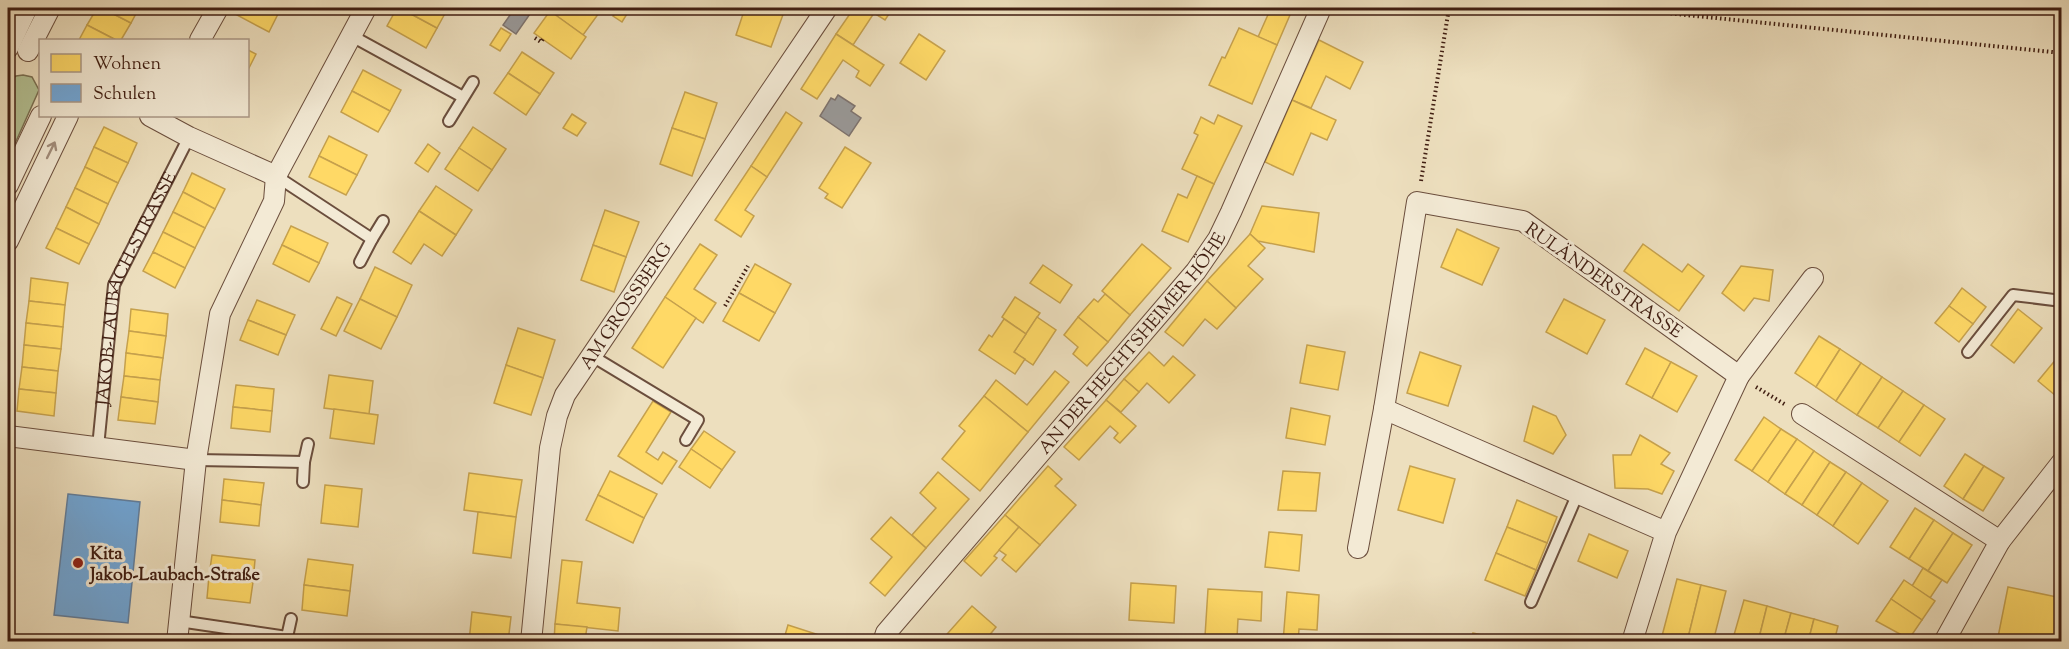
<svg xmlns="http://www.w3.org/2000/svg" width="2069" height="649" font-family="'Sorts Mill Goudy',serif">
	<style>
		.green { fill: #b4c294; stroke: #7a7053; stroke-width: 1.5 }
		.homes { fill: #ffd966; stroke: #c6a14d; stroke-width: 1.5 }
		.schools { fill: #6fa8dc; stroke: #617f9f; stroke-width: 1.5 }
		.industry { fill: #999; stroke: #7e7470; stroke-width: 1.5 }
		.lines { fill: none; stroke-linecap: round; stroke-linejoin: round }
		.service-casing { stroke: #6b4e3d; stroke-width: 14 }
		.minor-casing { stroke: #6b4e3d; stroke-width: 22 }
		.path { stroke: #401e12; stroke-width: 4; stroke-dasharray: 1.5 3; stroke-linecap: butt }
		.service { stroke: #f3ead5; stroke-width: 10 }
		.minor { stroke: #f3ead5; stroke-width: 20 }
		.oneway { stroke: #a28e7d }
		.poi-dot { fill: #8f2418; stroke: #f3ead5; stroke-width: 2 }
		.labels { text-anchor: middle; stroke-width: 6; stroke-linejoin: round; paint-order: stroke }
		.street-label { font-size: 18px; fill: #401e12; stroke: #f3ead5 }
		.poi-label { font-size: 18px; font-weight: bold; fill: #401e12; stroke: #f3ead5; text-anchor: start }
	</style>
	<rect width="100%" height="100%" fill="#eddfbe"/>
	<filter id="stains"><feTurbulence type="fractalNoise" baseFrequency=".00333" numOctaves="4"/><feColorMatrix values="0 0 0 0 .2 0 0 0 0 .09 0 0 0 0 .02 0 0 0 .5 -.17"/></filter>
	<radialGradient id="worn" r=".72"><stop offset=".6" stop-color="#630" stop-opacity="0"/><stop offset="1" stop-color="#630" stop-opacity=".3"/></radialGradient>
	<polygon class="green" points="23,75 32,77 39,90 13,148 8,145 8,81 16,76"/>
	<g class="homes">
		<polygon points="97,8 102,8 131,23 121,40 116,40 87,25"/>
		<polygon points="102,8 139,8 131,23"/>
		<polygon points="238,8 271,8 279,12 269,32 235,14"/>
		<polygon points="397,8 400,8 437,28 426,48 387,26"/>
		<polygon points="400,8 448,8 437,28"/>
		<polygon points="552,8 591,8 599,13 583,35 550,11"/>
		<polygon points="618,8 627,14 622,22 613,16"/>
		<polygon points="745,8 773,8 784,12 771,47 736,35"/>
		<polygon points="854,8 893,8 885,20 874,13 853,45 836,34"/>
		<polygon points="1271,8 1293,8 1277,45 1258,37"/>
		<polygon points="550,11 586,37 571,59 534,33"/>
		<polygon points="87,25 116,40 79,40"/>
		<polygon points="501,28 511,34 500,51 490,45"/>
		<polygon points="1239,28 1277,45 1252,104 1209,85 1222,57 1225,58"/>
		<polygon points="836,34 884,65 870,86 856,77 859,71 843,60 817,99 801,89"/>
		<polygon points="919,34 945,51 926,80 900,63"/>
		<polygon points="1319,40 1363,62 1350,89 1326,76 1311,108 1292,100"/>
		<polygon points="248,50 256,54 248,70"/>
		<polygon points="522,52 554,73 540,94 508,73"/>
		<polygon points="363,70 401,90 390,111 352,91"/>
		<polygon points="508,73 540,94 526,115 494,93"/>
		<polygon points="352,91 390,111 378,132 341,112"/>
		<polygon points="685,92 717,103 705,139 672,128"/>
		<polygon points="1292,100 1336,120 1327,140 1311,133 1293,175 1265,162"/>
		<polygon points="786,112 802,123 767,177 751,166"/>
		<polygon points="572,114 586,123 577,136 563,128"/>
		<polygon points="1218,115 1242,126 1214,184 1182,169 1198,135 1194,133 1201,117 1214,124"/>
		<polygon points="104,127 137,143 128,163 94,147"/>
		<polygon points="473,127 506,149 492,170 459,148"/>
		<polygon points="672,128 705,139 692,176 660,164"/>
		<polygon points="329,136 367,155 357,175 319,156"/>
		<polygon points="428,144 440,153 428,172 415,163"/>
		<polygon points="94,147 128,163 118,183 85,167"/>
		<polygon points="845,147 871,163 842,208 825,198 828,194 819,188"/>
		<polygon points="459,148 492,170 478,191 445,169"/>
		<polygon points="319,156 357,175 346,195 309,177"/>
		<polygon points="751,166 767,177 745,210 754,216 741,237 715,220"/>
		<polygon points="85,167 118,183 108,204 75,188"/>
		<polygon points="192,173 225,189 215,209 183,192"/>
		<polygon points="1197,176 1214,184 1188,242 1162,231 1178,194 1187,198"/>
		<polygon points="436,186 472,210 456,235 419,211"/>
		<polygon points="75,188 108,204 99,224 66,207"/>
		<polygon points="183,192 215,209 205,228 173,212"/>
		<polygon points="1262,206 1319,213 1314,252 1258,241 1250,234"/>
		<polygon points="66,207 99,224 89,244 56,228"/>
		<polygon points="605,210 639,222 626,257 593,245"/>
		<polygon points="419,211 456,235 442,256 424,244 411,264 393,252"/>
		<polygon points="173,212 205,228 195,248 163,232"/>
		<polygon points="291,226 328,243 319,263 282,245"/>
		<polygon points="56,228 89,244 79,264 46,248"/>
		<polygon points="1457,229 1499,248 1482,285 1441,267"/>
		<polygon points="163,232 195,248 185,268 153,252"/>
		<polygon points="1250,234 1265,248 1248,266 1263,279 1236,308 1207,281"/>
		<polygon points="700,244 717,255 694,289 716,303 703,323 665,297"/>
		<polygon points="1142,244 1171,268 1130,315 1102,291"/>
		<polygon points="1643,244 1682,272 1688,264 1704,276 1679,311 1624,271"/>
		<polygon points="282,245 319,263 309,282 273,264"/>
		<polygon points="593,245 626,257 614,292 581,280"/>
		<polygon points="153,252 185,268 175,288 143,271"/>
		<polygon points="755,264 791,284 775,313 739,293"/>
		<polygon points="1043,265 1072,285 1060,303 1030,283"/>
		<polygon points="1741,266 1773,270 1769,301 1754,298 1744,311 1722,293"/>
		<polygon points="375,267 412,285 397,317 360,299"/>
		<polygon points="31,278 68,283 65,305 29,301"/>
		<polygon points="1207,281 1236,308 1217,329 1205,319 1183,346 1165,332"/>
		<polygon points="1962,288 1986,307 1973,324 1949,306"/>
		<polygon points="739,293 775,313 759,341 723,321"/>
		<polygon points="1105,294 1130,315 1108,342 1078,317 1094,299 1098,302"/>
		<polygon points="337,297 352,304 336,336 321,329"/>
		<polygon points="665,297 696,318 663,368 632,348"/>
		<polygon points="1015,297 1040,313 1026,334 1002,317"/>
		<polygon points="360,299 397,317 381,349 344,331"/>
		<polygon points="1564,299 1605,320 1587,354 1546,332"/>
		<polygon points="257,300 295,315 286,335 248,320"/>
		<polygon points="29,301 65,305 63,327 26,323"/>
		<polygon points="1949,306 1973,324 1959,342 1935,323"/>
		<polygon points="131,309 168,314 166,336 129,331"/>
		<polygon points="2018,309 2042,328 2014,363 1991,345"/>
		<polygon points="1037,317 1056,330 1033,365 1014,352"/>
		<polygon points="1078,317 1108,342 1087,366 1073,354 1078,347 1064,335"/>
		<polygon points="1004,319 1026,334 1014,352 1025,359 1015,374 979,350 989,335 992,337"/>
		<polygon points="248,320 286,335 278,355 240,340"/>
		<polygon points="26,323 63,327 61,349 24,345"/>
		<polygon points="518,328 555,340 543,378 506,365"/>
		<polygon points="129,331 166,336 163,358 126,353"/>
		<polygon points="1819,336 1840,349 1816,387 1795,373"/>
		<polygon points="24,345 61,349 58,371 22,367"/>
		<polygon points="1307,345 1345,352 1338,390 1300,383"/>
		<polygon points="1645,348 1671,362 1652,398 1626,384"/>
		<polygon points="1840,349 1861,363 1836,401 1816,387"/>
		<polygon points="1149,352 1164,366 1173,356 1195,375 1169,403 1147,383 1139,392 1124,379"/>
		<polygon points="1420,352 1461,366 1448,406 1407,393"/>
		<polygon points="2062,352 2062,401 2038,381"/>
		<polygon points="126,353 163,358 160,380 124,376"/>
		<polygon points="1671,362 1697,376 1677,412 1652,398"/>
		<polygon points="1861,363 1882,377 1857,415 1836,401"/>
		<polygon points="506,365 543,378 531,415 494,403"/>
		<polygon points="22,367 58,371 56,393 19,389"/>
		<polygon points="1055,371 1069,382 1028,432 984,396 996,380 1027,405"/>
		<polygon points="329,375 373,381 369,414 324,408"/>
		<polygon points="124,376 160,380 158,402 121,397"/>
		<polygon points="1882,377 1903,391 1878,428 1857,415"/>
		<polygon points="1124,379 1139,392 1121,412 1106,400"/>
		<polygon points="236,385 274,389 272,411 233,407"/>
		<polygon points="19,389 56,393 54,416 17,411"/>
		<polygon points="1903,391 1924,405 1899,442 1878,428"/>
		<polygon points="984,396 1028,432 980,491 942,459 965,431 959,426"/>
		<polygon points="121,397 158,402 155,424 118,420"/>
		<polygon points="1106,400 1136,426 1120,443 1114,438 1118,433 1110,426 1079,460 1064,447"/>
		<polygon points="653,401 671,412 646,452 658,460 663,452 677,461 662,484 618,456"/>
		<polygon points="1924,405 1945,419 1920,456 1899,442"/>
		<polygon points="1533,406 1556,416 1566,435 1553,454 1524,441"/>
		<polygon points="233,407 272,411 270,432 231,428"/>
		<polygon points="1291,408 1330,416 1325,445 1286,438"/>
		<polygon points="334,409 378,415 374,444 330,438"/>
		<polygon points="1764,417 1781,429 1752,471 1735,460"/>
		<polygon points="1781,429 1797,439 1768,482 1752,471"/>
		<polygon points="704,431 735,452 722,470 691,449"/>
		<polygon points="1640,435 1670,453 1661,464 1674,471 1662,494 1648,489 1615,488 1613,455 1631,455"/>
		<polygon points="1797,439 1814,451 1785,494 1768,482"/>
		<polygon points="691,449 722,470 710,488 679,467"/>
		<polygon points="1814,451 1830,462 1802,505 1785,494"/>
		<polygon points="1965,454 1984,466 1963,499 1944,486"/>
		<polygon points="1830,462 1846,472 1817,515 1802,505"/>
		<polygon points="1048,466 1062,479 1055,486 1076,505 1040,545 1005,515"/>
		<polygon points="1410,466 1455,479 1443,523 1398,510"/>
		<polygon points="1984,466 2004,478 1983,511 1963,499"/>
		<polygon points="610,471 657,494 644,518 598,495"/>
		<polygon points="1283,471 1320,473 1316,511 1278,510"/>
		<polygon points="938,472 969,499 926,548 912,535 936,508 920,493"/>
		<polygon points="1846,472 1862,483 1833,526 1817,515"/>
		<polygon points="469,473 522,480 516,517 464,510"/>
		<polygon points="224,479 264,483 261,505 222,500"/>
		<polygon points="1862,483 1888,501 1858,544 1833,526"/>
		<polygon points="325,485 362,489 358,527 321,523"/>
		<polygon points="598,495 644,518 633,543 586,520"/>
		<polygon points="222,500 261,505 259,526 220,522"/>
		<polygon points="1517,500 1557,517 1547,543 1507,527"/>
		<polygon points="1915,508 1934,520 1909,559 1890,547"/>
		<polygon points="478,512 516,517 511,558 473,553"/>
		<polygon points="1005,515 1019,527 994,556 997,558 981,576 964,561"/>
		<polygon points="891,517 926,548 885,596 870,583 892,557 871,539"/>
		<polygon points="1934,520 1953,533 1928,571 1909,559"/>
		<polygon points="1019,527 1040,545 1016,572 1002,560 1006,555 999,550"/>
		<polygon points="1507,527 1547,543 1536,570 1496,553"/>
		<polygon points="1269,532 1302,535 1299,571 1265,567"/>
		<polygon points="1953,533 1972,545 1947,583 1928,571"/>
		<polygon points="1589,534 1628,551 1617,578 1578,561"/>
		<polygon points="1496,553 1536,570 1525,596 1485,580"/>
		<polygon points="212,555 255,560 253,582 209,576"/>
		<polygon points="308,559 353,565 350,591 304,585"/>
		<polygon points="562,560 582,562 577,603 620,608 618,631 555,624"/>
		<polygon points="1923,568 1942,580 1930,598 1912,586"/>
		<polygon points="209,576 253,582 250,603 207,598"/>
		<polygon points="1677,579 1701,585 1687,642 1662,636"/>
		<polygon points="1904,580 1935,601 1922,620 1891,599"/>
		<polygon points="1131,583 1176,586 1174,623 1129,620"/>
		<polygon points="304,585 350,591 347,616 302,610"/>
		<polygon points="1701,585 1726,591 1713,642 1687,642"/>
		<polygon points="2008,587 2062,598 2062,642 1997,642"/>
		<polygon points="1208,589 1262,592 1261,621 1238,619 1237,638 1205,636"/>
		<polygon points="1287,592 1319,595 1317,630 1299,629 1298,642 1283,642"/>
		<polygon points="1891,599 1922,620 1909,639 1876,621"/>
		<polygon points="1744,600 1767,606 1758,642 1732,642"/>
		<polygon points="972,606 996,627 984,642 973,642 970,638 967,642 940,642"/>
		<polygon points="1767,606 1791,613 1783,642 1758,642"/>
		<polygon points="472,612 511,617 508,642 469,642"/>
		<polygon points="1791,613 1814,619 1808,642 1783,642"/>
		<polygon points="1814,619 1838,626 1834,642 1808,642"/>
		<polygon points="555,624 587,627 585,640 602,642 554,642"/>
		<polygon points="788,625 819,635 817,642 783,642"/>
		<polygon points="1473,633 1505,640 1505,642 1471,642"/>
	</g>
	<polygon class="schools" points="68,494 140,502 128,623 54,615"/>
	<g class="industry">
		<polygon points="515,8 521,8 530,14 516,34 503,25"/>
		<polygon points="838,95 855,106 851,111 861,118 849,136 820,116 831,98 835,100"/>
	</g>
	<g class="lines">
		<g class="service-casing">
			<g id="service">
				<polyline points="350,35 463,97"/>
				<polyline points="449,121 473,82"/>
				<polyline points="276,176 372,239 383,221"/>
				<polyline points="360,262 372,239"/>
				<polyline points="1968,352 2013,295 2062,301"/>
				<polyline points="592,356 698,420 686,440"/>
				<path id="s1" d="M98,447l16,-162 75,-148"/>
				<polyline points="196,460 304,462 308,444"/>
				<polyline points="303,482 304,462"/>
				<polyline points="1531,602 1578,493"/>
				<polyline points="179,621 287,637 291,619"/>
			</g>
		</g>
		<g class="minor-casing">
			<g id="minor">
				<polyline points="200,40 218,8"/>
				<polyline points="8,48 27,8"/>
				<polyline points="28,51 50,8"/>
				<polyline points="150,116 189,137 276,176"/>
				<polyline points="8,185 41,116"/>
				<polyline points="8,241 68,116"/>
				<polyline points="1739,376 1813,278"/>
				<polyline points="1802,414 2000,541"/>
				<polyline points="8,436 196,460"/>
				<polyline points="1358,548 1384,409"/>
				<polyline points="177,642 196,460 220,314 274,201 276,176 366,8"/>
				<path id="s2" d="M531,642l19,-194 7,-32 8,-21 262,-387"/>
				<path id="s3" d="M883,642l3,-9 310,-362 22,-32 13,-27 90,-204"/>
				<polyline points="1632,642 1666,532 1739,376 1523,221 1417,202 1384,409 1666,532"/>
				<polyline points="1944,642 2000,541 2062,462"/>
			</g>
		</g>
		<g class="path">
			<polyline points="1617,8 2062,53"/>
			<polyline points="535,38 541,42 543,39"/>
			<polyline points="1421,181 1449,8"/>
			<polyline points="725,306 748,266"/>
			<polyline points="1756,387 1786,405"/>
		</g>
		<use href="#service" class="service"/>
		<use href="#minor" class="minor"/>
	</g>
	<defs><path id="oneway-shaft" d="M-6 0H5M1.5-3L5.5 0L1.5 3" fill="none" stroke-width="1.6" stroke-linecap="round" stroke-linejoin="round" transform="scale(1.5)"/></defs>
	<use class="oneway" href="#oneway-shaft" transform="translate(51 150) rotate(-64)"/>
	<circle class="poi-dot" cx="78" cy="563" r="6"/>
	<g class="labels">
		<g class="street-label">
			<text transform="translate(1604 280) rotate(35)" y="6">RULÄNDERSTRASSE</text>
			<text dy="6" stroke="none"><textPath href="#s1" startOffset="165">JAKOB-LAUBACH-STRASSE</textPath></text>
			<text dy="6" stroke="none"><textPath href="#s2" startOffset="358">AM GROSSBERG</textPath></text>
			<text dy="6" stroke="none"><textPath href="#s3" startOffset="390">AN DER HECHTSHEIMER HÖHE</textPath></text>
		</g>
		<g class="poi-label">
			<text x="90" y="559">Kita<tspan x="90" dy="21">Jakob-Laubach-Straße</tspan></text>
		</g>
	</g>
	<rect width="2069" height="649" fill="none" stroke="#eddfbe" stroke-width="30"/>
	<rect x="9" y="9" width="2051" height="631" fill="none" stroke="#401e12" stroke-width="3"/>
	<rect x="15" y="15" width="2039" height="619" fill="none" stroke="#401e12" stroke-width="1.5"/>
	<rect x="39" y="39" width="210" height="78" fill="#f3ead5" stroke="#ab9887" stroke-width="1.5"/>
	<rect x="51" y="54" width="30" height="18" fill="#ffd966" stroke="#ab9887" stroke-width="1.5"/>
	<text x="93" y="69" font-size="18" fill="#401e12">Wohnen</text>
	<rect x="51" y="84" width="30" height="18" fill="#6fa8dc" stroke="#ab9887" stroke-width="1.5"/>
	<text x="93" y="99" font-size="18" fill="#401e12">Schulen</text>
	<rect width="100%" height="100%" filter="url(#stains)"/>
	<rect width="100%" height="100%" fill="url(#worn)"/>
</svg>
